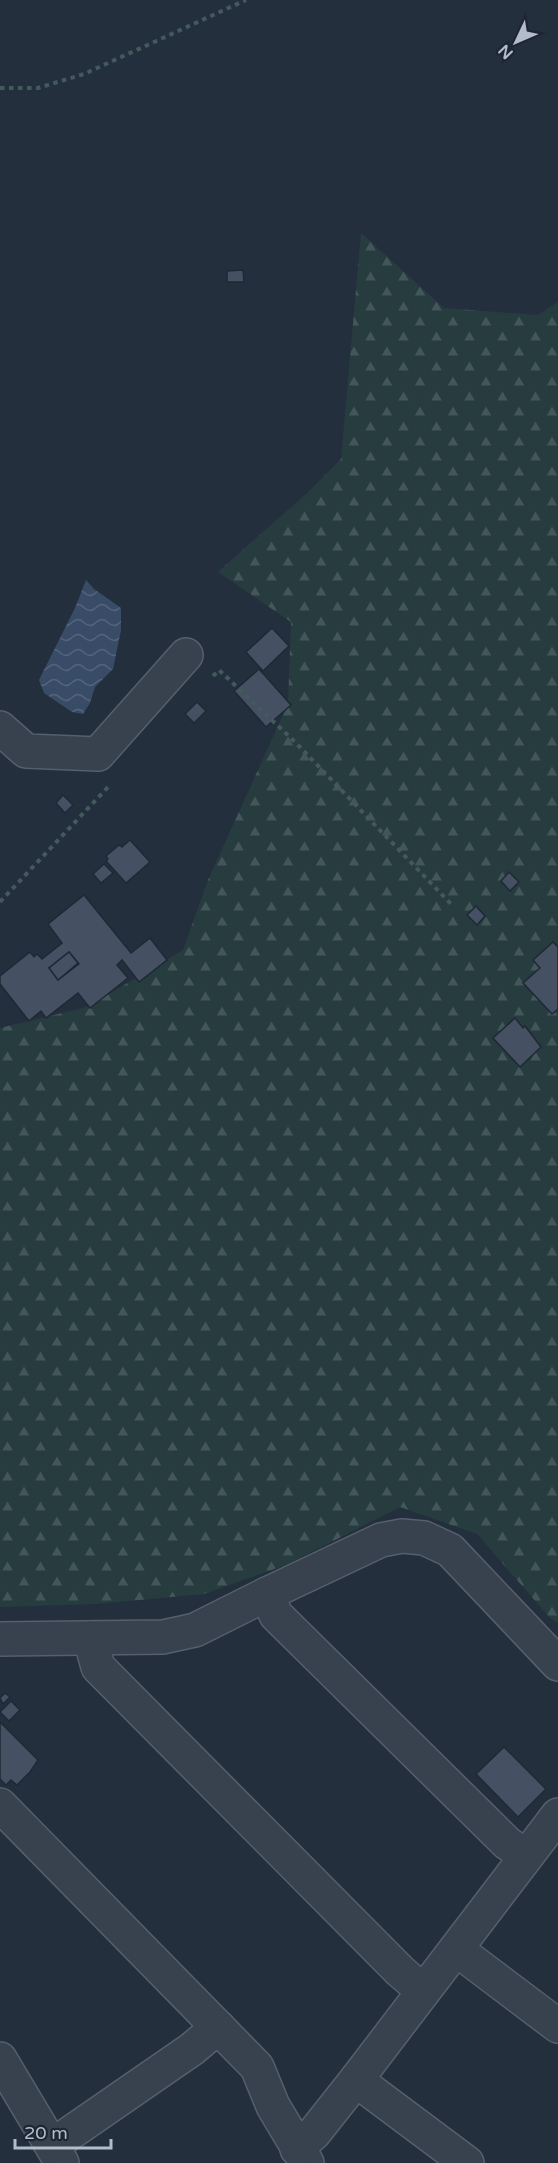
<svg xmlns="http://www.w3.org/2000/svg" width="558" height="2163" font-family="'Varela Round',sans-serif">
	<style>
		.forest { fill: url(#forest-firs) }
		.water { fill: url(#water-waves) }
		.building { fill: #455162; stroke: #1f2835; stroke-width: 1.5; fill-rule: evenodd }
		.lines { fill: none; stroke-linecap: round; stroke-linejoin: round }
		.street-casing { stroke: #565f6c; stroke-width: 36 }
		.path { stroke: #44595c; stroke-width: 4; stroke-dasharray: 4.5 4.5; stroke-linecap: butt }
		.street { stroke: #38414e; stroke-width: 33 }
	</style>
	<defs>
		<pattern id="forest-firs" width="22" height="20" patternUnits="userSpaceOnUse" patternTransform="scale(1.5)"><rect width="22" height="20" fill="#263c3f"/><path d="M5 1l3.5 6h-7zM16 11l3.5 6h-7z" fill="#435659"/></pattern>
		<pattern id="water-waves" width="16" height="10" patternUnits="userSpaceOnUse" patternTransform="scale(1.5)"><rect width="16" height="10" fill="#394c67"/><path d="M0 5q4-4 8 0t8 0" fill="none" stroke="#53647b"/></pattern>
	</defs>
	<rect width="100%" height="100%" fill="#242f3e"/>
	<polygon class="forest" points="361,233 444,308 538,315 558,302 558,1623 550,1618 477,1534 400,1507 288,1564 204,1594 96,1604 0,1607 0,1028 87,1007 183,950 208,880 288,704 291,622 218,572 307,493 341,459"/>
	<polygon class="water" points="86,580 94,589 121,608 121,630 113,669 95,687 90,703 83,714 72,712 44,693 39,680 75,608"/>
	<g class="building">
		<polygon points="243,270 244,282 227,282 227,271"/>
		<polygon points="272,628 289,646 263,671 246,652"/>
		<polygon points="259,669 291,705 266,727 234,691"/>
		<polygon points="197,702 206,711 194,723 185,714"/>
		<polygon points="63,795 73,805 65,813 56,803"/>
		<polygon points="130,840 150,862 126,883 106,861 108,859 106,856 119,845 122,847"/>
		<polygon points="104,864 113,873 101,883 93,874"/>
		<polygon points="509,872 519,882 510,891 501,881"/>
		<path d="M84,895l47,58 19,-15 17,22 -28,22 -17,-22 -5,5 11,13 -38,30 -12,-15 -32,25 -5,-7 -12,10 -29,-37v-8l30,-24 4,5 3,-3 5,5 20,-16 -14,-19zM69,952l10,12 -21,16 -9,-12z"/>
		<polygon points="476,906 485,916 477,925 467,915"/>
		<polygon points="553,942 558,947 558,1009 552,1014 523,983 540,968 533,960"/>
		<polygon points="69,952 78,963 58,980 49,968"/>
		<polygon points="515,1018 523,1028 525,1026 541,1047 520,1067 493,1038"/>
		<polygon points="5,1693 10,1697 3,1704 0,1698"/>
		<polygon points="11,1701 20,1710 9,1721 0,1712"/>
		<polygon points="0,1722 38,1760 30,1772 17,1785 11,1780 6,1785 0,1779"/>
		<polygon points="504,1747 546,1789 518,1817 476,1774"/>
	</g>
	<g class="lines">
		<g class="street-casing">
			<g id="street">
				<polyline points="0,728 26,751 98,754 186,655"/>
				<polyline points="267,1594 276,1615 507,1843 526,1856"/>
				<polyline points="90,1638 98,1667 400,1971 423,1991"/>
				<polyline points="0,1639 163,1637 195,1630 267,1594 381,1540 402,1536 424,1538 450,1550 558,1664"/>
				<polyline points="0,1805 257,2067 273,2106 307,2163"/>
				<polyline points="456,1949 558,2026"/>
				<polyline points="0,2059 62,2163"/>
				<polyline points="356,2080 467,2163"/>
				<polyline points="53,2145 192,2049 218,2027"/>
				<polyline points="297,2149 314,2133 356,2080 558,1815"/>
			</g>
		</g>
		<g class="path">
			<polyline points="0,88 38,88 84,74 246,0"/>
			<polyline points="213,676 219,670 295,742 453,906"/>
			<polyline points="0,902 109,786"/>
		</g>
		<use href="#street" class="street"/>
	</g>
	<g transform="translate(516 42) rotate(226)" stroke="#1d2633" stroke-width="4.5" paint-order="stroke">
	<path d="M0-4.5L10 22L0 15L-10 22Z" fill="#b4bcc9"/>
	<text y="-9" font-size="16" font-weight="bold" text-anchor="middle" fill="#b4bcc9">N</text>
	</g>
	<path d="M15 2139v9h96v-9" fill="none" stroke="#b4bcc9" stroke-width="3"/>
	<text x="24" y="2139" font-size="18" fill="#b4bcc9" stroke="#1d2633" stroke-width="4.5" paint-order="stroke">20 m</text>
</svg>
